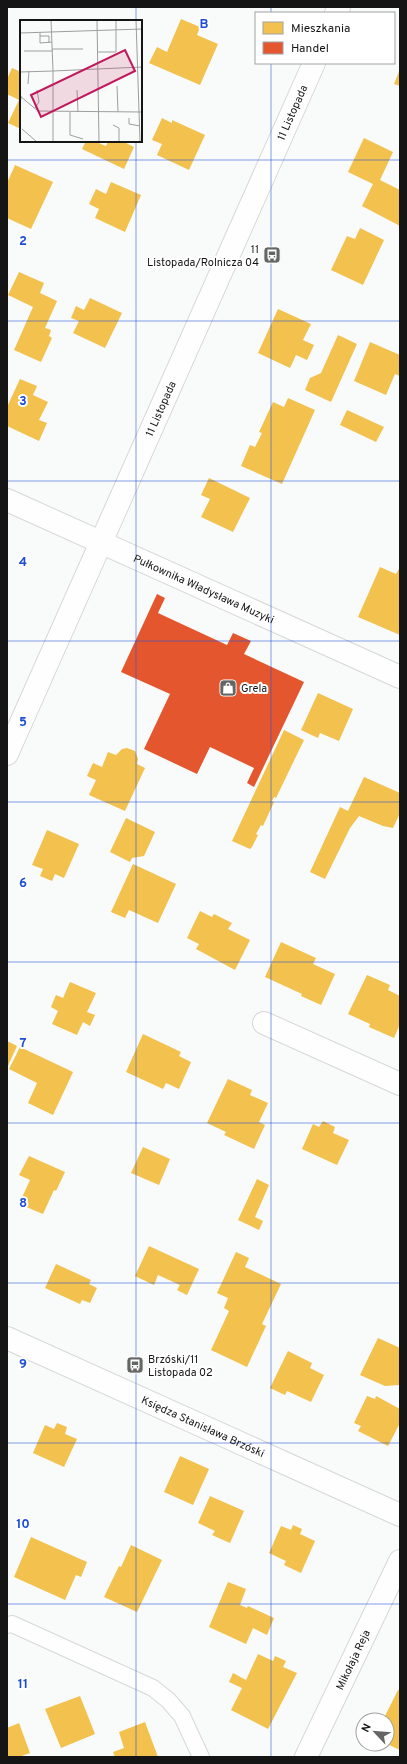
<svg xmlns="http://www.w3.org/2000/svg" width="407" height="1764" font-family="Overpass,sans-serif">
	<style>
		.homes { fill: #f2c14e }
		.shops { fill: #e4572e }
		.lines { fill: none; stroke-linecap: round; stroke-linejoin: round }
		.service-casing { stroke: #d6d8d7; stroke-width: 18 }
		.minor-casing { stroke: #d6d8d7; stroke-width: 24 }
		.secondary-casing { stroke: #d6d8d7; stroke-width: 24 }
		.service { stroke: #fefefe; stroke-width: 16 }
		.minor { stroke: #fefefe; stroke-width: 22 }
		.secondary { stroke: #fefefe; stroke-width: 22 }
		.grid { fill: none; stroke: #1d4ed8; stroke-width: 1; stroke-opacity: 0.55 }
		.labels { text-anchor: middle; stroke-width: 4; stroke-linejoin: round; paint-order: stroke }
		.street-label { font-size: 11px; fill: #141514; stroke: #fff }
		.poi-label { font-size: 11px; fill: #141514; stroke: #fff; text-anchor: start }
		.inset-road { fill: none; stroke: #9d9f9e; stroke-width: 1 }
		.view { fill: #c2185b; fill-opacity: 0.15; stroke: #c2185b; stroke-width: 2 }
		.inset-edge { fill: none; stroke: #141514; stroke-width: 2 }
		.grid-label { font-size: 13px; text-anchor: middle; font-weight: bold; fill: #1d4ed8; stroke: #fff; stroke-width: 4; stroke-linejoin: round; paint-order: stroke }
	</style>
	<rect width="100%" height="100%" fill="#f9fbfa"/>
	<g class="homes">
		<polygon points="181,19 200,27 197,35 218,44 200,85 149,63 157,47 167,52"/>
		<polygon points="12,68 21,72 21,129 8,123 19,100 7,94 7,79"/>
		<polygon points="400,69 400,86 394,84"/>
		<polygon points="162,118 172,123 172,120 205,135 189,170 157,155 162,144 152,140"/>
		<polygon points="364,138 393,152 380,180 400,190 400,226 362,206 373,184 348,172"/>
		<polygon points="86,141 94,141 106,146 108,141 122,141 134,147 124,169 82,149"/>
		<polygon points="15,165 53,182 31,229 7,218 7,183"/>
		<polygon points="111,182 141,195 125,232 95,218 99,209 89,204 96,189 106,194"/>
		<polygon points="360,228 384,240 363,285 331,270 347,236 355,239"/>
		<polygon points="19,272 44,283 40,293 57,301 45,328 51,330 49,336 52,338 41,362 14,350 33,307 8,295"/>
		<polygon points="90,298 122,313 105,348 73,333 79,321 71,318 76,306 84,310"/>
		<polygon points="278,309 311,324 303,340 314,345 307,360 296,355 290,368 258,353"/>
		<polygon points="338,335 357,344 331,402 305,390 310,378 321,373"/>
		<polygon points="370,342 400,355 400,376 395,374 386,395 354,381"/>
		<polygon points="20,379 37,386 33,395 48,402 39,420 47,423 39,441 7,426 7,407"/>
		<polygon points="288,398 315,410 282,484 241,466 250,445 255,447 262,433 259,432 273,402 284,407"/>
		<polygon points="347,410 384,427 376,442 340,425"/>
		<polygon points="209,478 250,498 233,532 201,517 210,499 201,495"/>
		<polygon points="380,567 396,574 400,567 400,635 358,617"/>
		<polygon points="318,693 353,709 339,741 320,733 318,738 301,730"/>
		<polygon points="284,730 304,740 276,798 274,797 272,801 274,802 263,826 261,825 256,834 258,835 252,847 250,849 232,841"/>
		<polygon points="127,748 135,751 138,759 137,764 145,768 125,811 89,795 96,780 87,776 93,763 102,767 108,752 116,755 122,749"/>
		<polygon points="364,777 400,793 400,813 393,828 383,826 359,816 350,828 325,879 310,872 340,807 348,811"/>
		<polygon points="126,818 155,832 144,856 132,858 130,862 110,852"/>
		<polygon points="47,830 79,844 64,878 55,874 52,881 40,876 43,869 32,865"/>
		<polygon points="133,864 176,884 158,923 129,910 125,918 111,912"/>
		<polygon points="200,911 212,917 214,914 232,923 228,929 250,940 235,970 196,949 199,944 187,938"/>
		<polygon points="281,942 316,958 313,964 335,974 321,1005 301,996 302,994 265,977"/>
		<polygon points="367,975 390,985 388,990 400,996 400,1024 394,1038 369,1027 370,1024 348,1014"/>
		<polygon points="70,982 96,993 87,1012 95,1015 90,1026 83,1022 77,1035 52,1024 58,1011 51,1007 56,995 63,998"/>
		<polygon points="143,1034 181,1052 179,1056 191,1062 179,1089 166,1083 163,1089 126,1072"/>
		<polygon points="7,1041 17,1046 7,1068"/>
		<polygon points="20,1047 73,1072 53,1115 28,1103 37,1083 9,1069"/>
		<polygon points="228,1079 252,1090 250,1095 268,1103 259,1122 265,1125 254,1149 224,1135 226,1132 207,1123"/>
		<polygon points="323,1121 335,1127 333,1133 349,1140 337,1165 302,1149 313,1124 319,1127"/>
		<polygon points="143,1147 170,1159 159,1185 131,1173"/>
		<polygon points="29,1156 65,1172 56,1191 54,1190 43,1214 19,1204 30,1180 19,1175"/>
		<polygon points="257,1179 269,1185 255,1217 263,1221 259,1230 238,1220"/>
		<polygon points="149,1246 199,1269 187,1295 177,1290 180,1285 158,1275 154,1285 135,1276"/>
		<polygon points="236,1252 249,1258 245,1267 281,1284 262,1324 266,1326 247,1367 211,1350 229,1311 224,1308 228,1298 217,1293"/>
		<polygon points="56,1264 91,1280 89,1284 97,1288 90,1303 82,1300 80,1304 45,1288"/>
		<polygon points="378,1338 400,1348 400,1385 385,1386 360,1375"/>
		<polygon points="288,1351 312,1363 310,1368 324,1375 311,1402 287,1391 285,1395 270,1388"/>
		<polygon points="367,1396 375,1399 376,1396 400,1409 400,1423 388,1446 358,1431 361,1426 354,1423"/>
		<polygon points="57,1423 67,1427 65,1434 77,1439 64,1467 33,1453 45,1425 54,1429"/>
		<polygon points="180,1456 209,1469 193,1505 164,1492"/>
		<polygon points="210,1496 244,1511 230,1543 212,1535 215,1531 198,1523"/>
		<polygon points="293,1525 302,1529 300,1534 315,1541 301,1573 284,1565 286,1561 269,1553 281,1526 291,1530"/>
		<polygon points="31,1537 87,1562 81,1577 76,1575 65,1600 14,1577"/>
		<polygon points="131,1545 162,1560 137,1612 104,1597 119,1566 121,1567"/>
		<polygon points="228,1582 246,1589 240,1605 247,1608 248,1606 274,1618 267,1635 253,1628 246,1644 209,1627"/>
		<polygon points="258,1654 273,1661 275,1656 286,1661 283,1667 297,1673 268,1729 231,1710 242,1688 229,1682 233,1673 246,1680"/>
		<polygon points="398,1690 400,1691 400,1750 387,1744 392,1730 387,1727 387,1720 383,1720"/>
		<polygon points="80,1696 95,1734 61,1748 45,1709"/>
		<polygon points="145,1722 158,1757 115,1757 113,1752 124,1748 119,1732"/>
		<polygon points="19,1723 30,1753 19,1757 7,1757 7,1728"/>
	</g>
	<polygon class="shops" points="157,594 165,598 158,613 227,645 233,633 251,641 244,654 304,682 254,787 247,783 254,768 210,747 197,774 144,749 170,694 121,672"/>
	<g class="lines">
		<g class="service-casing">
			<polyline id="service" points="7,1625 12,1624 153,1688 168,1700 182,1716 201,1757"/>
		</g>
		<g class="minor-casing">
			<g id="minor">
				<path id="s1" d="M7,500l393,177"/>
				<polyline points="264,1023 400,1084"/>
				<path id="s2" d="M306,1757l94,-196"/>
			</g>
		</g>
		<g class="secondary-casing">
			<g id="secondary">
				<polyline points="336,13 339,7"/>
				<path id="s3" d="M7,754l307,-691"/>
				<path id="s4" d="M7,1338l393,177"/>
			</g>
		</g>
		<use href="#service" class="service"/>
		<use href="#minor" class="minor"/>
		<use href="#secondary" class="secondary"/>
	</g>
	<path class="grid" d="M136,7v14M271,7v6M271,63v1694M136,141v1616M7,160h393M7,321h393M7,481h393M7,641h393M7,802h393M7,962h393M7,1123h393M7,1283h393M7,1443h393M7,1604h393"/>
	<defs>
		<g id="bus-square" transform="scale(0.9)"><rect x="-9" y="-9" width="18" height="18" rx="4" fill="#646664" stroke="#fff"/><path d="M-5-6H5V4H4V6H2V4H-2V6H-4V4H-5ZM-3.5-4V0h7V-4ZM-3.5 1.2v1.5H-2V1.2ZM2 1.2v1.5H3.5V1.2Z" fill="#fff"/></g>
		<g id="shop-square" transform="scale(0.9)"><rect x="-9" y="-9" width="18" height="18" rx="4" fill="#646664" stroke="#fff"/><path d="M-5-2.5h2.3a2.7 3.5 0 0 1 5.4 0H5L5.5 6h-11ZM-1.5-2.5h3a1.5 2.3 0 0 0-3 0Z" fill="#fff"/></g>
	</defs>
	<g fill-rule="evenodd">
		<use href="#bus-square" x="272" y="255"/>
		<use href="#shop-square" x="228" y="688"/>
		<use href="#bus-square" x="135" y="1365"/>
	</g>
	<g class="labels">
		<g class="street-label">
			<text dy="4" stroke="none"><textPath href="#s3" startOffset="702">11 Listopada</textPath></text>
			<text dy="4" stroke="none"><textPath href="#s3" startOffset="378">11 Listopada</textPath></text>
			<text dy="4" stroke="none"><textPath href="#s1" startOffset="216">Pułkownika Władysława Muzyki</textPath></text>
			<text dy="4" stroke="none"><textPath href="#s4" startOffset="215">Księdza Stanisława Brzóski</textPath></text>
			<text dy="4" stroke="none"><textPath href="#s2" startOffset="108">Mikołaja Reja</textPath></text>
		</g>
		<g class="poi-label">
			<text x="259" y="253" text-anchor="end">11<tspan x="259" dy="13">Listopada/Rolnicza 04</tspan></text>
			<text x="241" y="692">Grela</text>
			<text x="148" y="1363">Brzóski/11<tspan x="148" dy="13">Listopada 02</tspan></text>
		</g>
	</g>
	<g transform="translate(20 20)">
		<rect width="122" height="122" fill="#f9fbfa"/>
		<path class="inset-road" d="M77,0l2,122M116,0l4,122M0,13l122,-4M20,13v10l12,-1M20,16h9v7M32,29h31M4,31h29M78,32h18v-32M0,52l33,-1 -2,-51M8,64l1,-13M97,66l1,26M57,70l1,22M0,76l18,15 104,1M0,88l1,-12M15,88l4,-6 -2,-12M50,92v23l13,4M109,98v6l11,2M93,105l6,3v14M2,109l15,13M33,122v-71l89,-4"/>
		<path class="view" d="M105,30l10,21 -94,46 -10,-22z"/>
		<rect width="122" height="122" class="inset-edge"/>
	</g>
	<g class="grid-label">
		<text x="204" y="28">B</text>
		<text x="23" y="245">2</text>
		<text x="23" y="405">3</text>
		<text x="23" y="566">4</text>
		<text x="23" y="726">5</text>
		<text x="23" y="887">6</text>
		<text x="23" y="1047">7</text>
		<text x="23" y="1207">8</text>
		<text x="23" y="1368">9</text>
		<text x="23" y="1528">10</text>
		<text x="23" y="1688">11</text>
	</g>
	<rect width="407" height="1764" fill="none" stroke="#141514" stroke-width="16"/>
	<rect x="255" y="12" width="140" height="52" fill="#ffffff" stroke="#a1a1a1"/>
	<rect x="263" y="22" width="20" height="12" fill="#f2c14e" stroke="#a1a1a1"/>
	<text x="291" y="32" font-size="12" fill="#141514">Mieszkania</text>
	<rect x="263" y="42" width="20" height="12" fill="#e4572e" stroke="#a1a1a1"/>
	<text x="291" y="52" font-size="12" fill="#141514">Handel</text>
	<g transform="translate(375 1732) rotate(296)"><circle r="19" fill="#ffffff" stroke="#a1a1a1"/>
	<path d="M0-3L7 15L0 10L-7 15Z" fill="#646664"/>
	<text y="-6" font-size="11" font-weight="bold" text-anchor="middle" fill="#141514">N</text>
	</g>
</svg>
